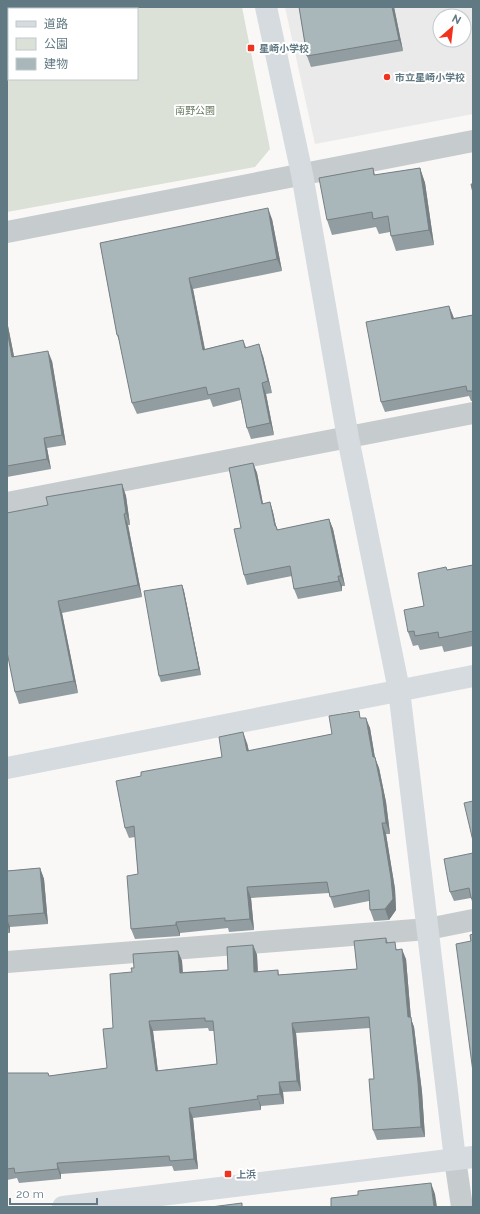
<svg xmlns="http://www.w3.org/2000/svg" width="480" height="1214" font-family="Raleway,'Noto Sans JP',sans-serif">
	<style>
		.built { fill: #e9eae9; fill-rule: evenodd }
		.green { fill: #dbe1d6; fill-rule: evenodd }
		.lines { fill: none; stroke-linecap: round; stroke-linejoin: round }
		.street { stroke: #c6cbce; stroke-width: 22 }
		.secondary { stroke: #d5dbde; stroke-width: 22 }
		.wall { fill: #919da0; fill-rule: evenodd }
		.shaded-wall { fill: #767f82 }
		.building { fill: #a9b6ba; stroke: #767f82; fill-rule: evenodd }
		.poi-dot { fill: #f0331e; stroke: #fff; stroke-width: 1.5 }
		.labels { text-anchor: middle; stroke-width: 4; stroke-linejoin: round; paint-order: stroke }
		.poi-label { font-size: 10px; font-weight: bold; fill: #617983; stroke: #fff; text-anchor: start }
		.park-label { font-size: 10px; fill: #697a61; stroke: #fff }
	</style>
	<rect width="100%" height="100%" fill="#f9f8f6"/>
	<path class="built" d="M285,7h188v107l-158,30zM440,16h24v24h-24z"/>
	<path class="green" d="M7,7h235l28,142 -15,18 -248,45zM9,9h128v70h-128z"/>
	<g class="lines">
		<g class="street">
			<polyline points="7,232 473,141"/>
			<polyline points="7,503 473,413"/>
			<polyline points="7,962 428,929 473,920"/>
			<polyline points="455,1159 462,1207"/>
		</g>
		<g class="secondary">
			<polyline points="266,7 302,174 348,438 399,690 455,1159"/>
			<polyline points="7,768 473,676"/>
			<polyline points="63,1207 473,1157"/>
		</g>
	</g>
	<g class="wall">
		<polygon points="299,7 394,7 403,51 311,67 307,56"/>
		<polygon points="373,168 375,175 420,168 425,183 434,245 396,251 391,236 390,232 379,234 376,227 332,235 327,220"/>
		<polygon points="272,219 282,271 193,289 205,349 243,340 246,347 263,356 272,393 266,394 274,435 251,439 247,428 241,400 213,407 210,399 137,414 132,403 121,346 117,335 100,243"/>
		<polygon points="449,306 454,318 473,315 473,401 471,401 469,396 385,412 381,402"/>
		<polygon points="7,321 14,356 52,361 66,445 47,448 51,469 7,477"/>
		<polygon points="253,463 257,473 263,504 270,502 273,512 276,526 278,530 329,519 333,529 345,586 342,586 342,591 298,599 294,589 292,576 247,585 244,575 241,528"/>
		<polygon points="122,484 126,496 130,525 128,525 142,597 62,613 78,693 19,704 15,692 48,505"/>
		<polygon points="473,565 473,646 444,652 442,646 420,650 418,645 413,646 408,632 424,606 447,570"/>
		<polygon points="182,585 184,591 201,675 161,682 159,676"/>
		<polygon points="362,718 370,728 375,758 379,768 386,802 390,834 386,834 395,889 396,910 389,920 374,921 370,910 369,901 334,908 329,893 251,898 254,930 229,932 228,928 180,933 180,936 135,939 131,929 138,874 135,837 129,838 125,828 141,776 222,757 247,743 249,751 332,734"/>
		<polygon points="473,853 473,905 471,898 454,901 450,892"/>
		<polygon points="40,868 44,879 48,924 10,927 10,933 7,933 7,871"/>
		<path d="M386,938l2,5 10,7 8,9 5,60 3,8 8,65 3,45 -48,3 -4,-10 1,-51 -4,-51 -74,5 5,58 -18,1 1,12 -23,2v4l-68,8 5,51 -24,2 -2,-5 -111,8v5l-42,4 -2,-5 -10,2v-107h41l1,3 58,-8 6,-40 21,-60 44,-17 4,10 1,11 45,-2 25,-25 4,10 1,17 20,-2 1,5 78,-6zM208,1028l1,3h5l3,33 -59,7 -5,-40z"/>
	</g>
	<g class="shaded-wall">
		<polygon points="392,7 394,7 403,51 399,40"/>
		<polygon points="420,168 425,183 434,245 429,230"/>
		<polygon points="268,208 272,219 282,271 277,259"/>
		<polygon points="189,278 193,289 207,361 203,350"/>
		<polygon points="449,306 453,316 456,329 452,319"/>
		<polygon points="7,321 16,367 12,357 7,330"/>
		<polygon points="259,344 263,356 272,393 268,381"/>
		<polygon points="48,351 52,361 66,445 62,435"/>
		<polygon points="262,383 266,394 274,435 270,423"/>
		<polygon points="44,438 47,448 51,469 47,459"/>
		<polygon points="253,463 257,473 265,514 262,504"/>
		<polygon points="122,484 126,496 130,525 126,513"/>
		<polygon points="270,502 273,512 278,536 275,526"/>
		<polygon points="124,514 128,525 142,597 138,585"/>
		<polygon points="329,519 333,529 345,586 341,576"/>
		<polygon points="338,576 342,586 342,591 339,581"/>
		<polygon points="182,585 184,591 201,675 199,669"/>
		<polygon points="58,601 62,613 78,693 74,681"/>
		<polygon points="366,718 370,728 375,758 379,768 386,802 390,834 386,823 373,757"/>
		<polygon points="243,732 247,743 251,762 247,751"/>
		<polygon points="382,823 386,834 395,889 396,910 389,920 385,909"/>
		<polygon points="40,868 44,879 48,924 44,913"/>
		<polygon points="247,887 251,898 254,930 250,919"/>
		<polygon points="7,919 10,927 10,933 7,924"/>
		<polygon points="176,922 180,933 180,936 176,925"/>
		<polygon points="253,945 257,955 258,982 254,972"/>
		<polygon points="402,949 406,959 411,1019 414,1027 422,1092 425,1137 421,1127 408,1017"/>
		<polygon points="178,951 182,961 183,983 180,973"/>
		<polygon points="149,1021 153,1031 159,1081 156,1071"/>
		<polygon points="292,1023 296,1033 301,1091 297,1081"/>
		<polygon points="279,1082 283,1092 284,1104 280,1094"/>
		<polygon points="257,1096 261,1106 261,1110 258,1099"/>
		<polygon points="189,1108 193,1118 198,1169 194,1159"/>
		<polygon points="57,1163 61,1174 61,1179 58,1169"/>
		<polygon points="431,1183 435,1194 437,1207 434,1207"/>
	</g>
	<g class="building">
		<polygon points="299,7 392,7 399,40 307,56"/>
		<polygon points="373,168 374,175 420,168 429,230 391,236 388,216 373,219 372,212 327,220 319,178"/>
		<polygon points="471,184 473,184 473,193"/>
		<polygon points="268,208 277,259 189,278 203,350 243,340 245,348 259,344 268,381 262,383 270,423 247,428 239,388 208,395 206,387 132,403 118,335 117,335 100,243"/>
		<polygon points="449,306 452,319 473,315 473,391 467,391 466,386 381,402 366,322"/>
		<polygon points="7,330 12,357 48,351 62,435 44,438 47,459 7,466"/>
		<polygon points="253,463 262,504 270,502 275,526 276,526 277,530 329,519 341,576 338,576 339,581 294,589 290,566 244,575 234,529 241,528 229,468"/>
		<polygon points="122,484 126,513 124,514 138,585 58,601 74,681 15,692 7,652 7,513 48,505 46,497"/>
		<polygon points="473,565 473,631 439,638 438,632 415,636 414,631 408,632 404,610 424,606 418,573 446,567 447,570"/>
		<polygon points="182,585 199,669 159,676 144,591"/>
		<polygon points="359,711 360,718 366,718 373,757 375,757 382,791 386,823 382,823 391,878 393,899 385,909 370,910 369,890 330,897 327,882 247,887 250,919 225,921 225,918 176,922 176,925 131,929 127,876 138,874 134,826 125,828 116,781 141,776 141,772 222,757 219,737 243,732 247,751 332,734 329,716"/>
		<polygon points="473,801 473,841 464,803"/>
		<polygon points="473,853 473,899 471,898 469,888 450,892 444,859"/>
		<polygon points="40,868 44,913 7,916 7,871"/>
		<polygon points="473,934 473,1072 456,944 471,941 470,935"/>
		<path d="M386,938v5l9,-1 1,8 6,-1 6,68h3l7,65 3,45 -48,3 -4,-51h5l-5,-62 -77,6 5,58 -18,1 1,12 -23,2 1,3 -69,9 5,51 -24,2 -1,-5 -112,7 1,6 -43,4 -1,-5 -7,1v-96h41l1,3 58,-8 -4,-39 10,-1 -3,-54 22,-2 -1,-4h3l-1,-14 45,-3 2,22 48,-3 -1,-23 26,-2 1,27 24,-2v5l79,-6 -3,-28zM205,1018v3h8l4,43 -61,7 -7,-50z"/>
		<polygon points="431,1183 434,1207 331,1207 331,1198 358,1195 358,1191"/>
		<polygon points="242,1203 242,1207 211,1207"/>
	</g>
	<g class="poi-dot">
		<rect x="247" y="44" width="8" height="8" rx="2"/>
		<circle cx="387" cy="77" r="4"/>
		<rect x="224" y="1170" width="8" height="8" rx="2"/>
	</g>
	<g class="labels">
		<g class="poi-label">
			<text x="259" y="52">星崎小学校</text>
			<text x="395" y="81">市立星崎小学校</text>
			<text x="236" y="1178">上浜</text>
		</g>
		<g class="park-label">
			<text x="195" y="114">南野公園</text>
		</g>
	</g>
	<rect width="480" height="1214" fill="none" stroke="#617983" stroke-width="16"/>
	<rect x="8" y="8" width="130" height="72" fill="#ffffff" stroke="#c0c9cd"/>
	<rect x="16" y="21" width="20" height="6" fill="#d5dbde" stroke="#c0c9cd"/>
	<text x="44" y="28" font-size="12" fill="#617983">道路</text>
	<rect x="16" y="38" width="20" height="12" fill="#dbe1d6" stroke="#c0c9cd"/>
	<text x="44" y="48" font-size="12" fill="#617983">公園</text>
	<rect x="16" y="58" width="20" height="12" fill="#a9b6ba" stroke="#c0c9cd"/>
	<text x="44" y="68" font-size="12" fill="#617983">建物</text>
	<g transform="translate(452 28) rotate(28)"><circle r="19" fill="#ffffff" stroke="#c0c9cd"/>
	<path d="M0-3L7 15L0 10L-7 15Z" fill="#f0331e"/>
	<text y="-6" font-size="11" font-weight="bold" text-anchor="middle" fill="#617983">N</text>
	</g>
	<path d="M10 1198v6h87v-6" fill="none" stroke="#617983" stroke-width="2"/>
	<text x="16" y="1198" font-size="12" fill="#617983" stroke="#ffffff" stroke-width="3" paint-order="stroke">20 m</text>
</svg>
